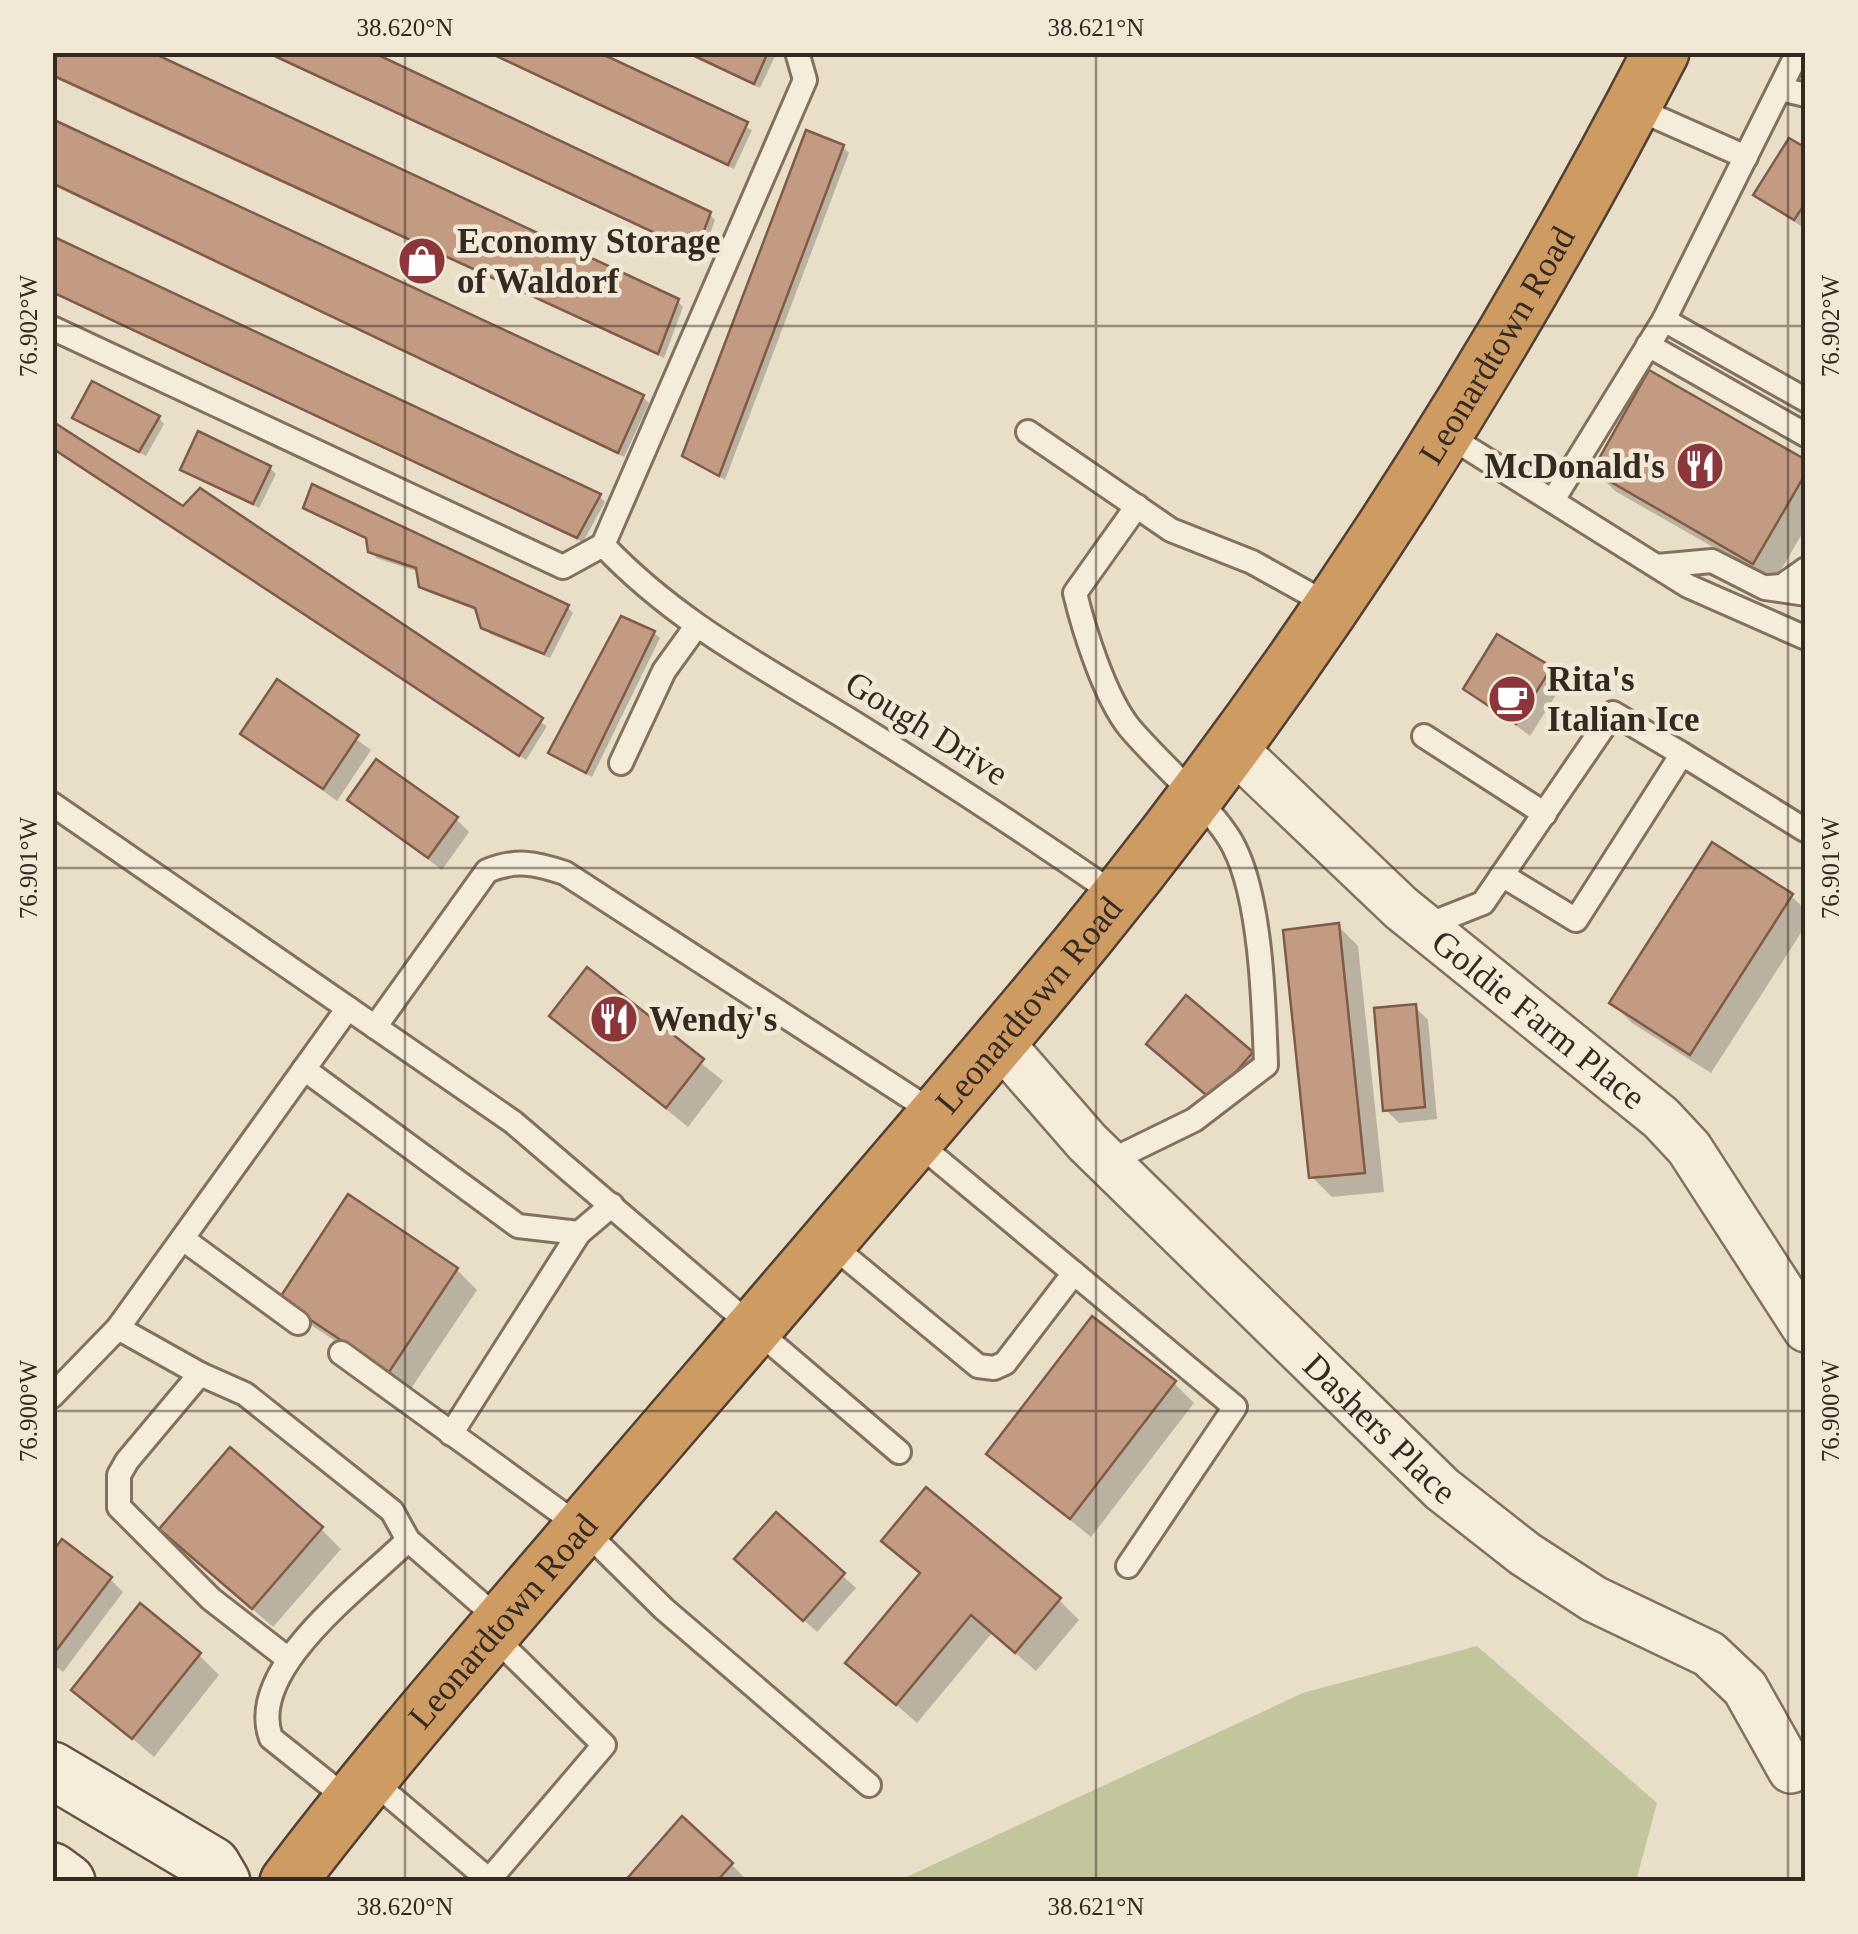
<svg xmlns="http://www.w3.org/2000/svg" width="1858" height="1934" font-family="Georgia,serif">
	<style>
		.green { fill: #c3c69d }
		.shadow { fill: #0003 }
		.building { fill: #c39a82; stroke: #7f5b48; stroke-width: 2.5 }
		.lines { fill: none; stroke-linecap: round; stroke-linejoin: round }
		.lane-casing { stroke: #83715f; stroke-width: 28 }
		.street-casing { stroke: #83715f; stroke-width: 50 }
		.secondary-casing { stroke: #655242; stroke-width: 60 }
		.highway-casing { stroke: #514033; stroke-width: 60 }
		.lane { stroke: #f5ecda; stroke-width: 22 }
		.street { stroke: #f5ecda; stroke-width: 45 }
		.secondary { stroke: #f5ecda; stroke-width: 55 }
		.highway { stroke: #ce9b63; stroke-width: 55 }
		.ticks { fill: none; stroke: #352a21; stroke-width: 2.5; stroke-opacity: 0.45 }
		.labels { text-anchor: middle; stroke-width: 9; stroke-linejoin: round; paint-order: stroke }
		.poi-label { font-size: 35px; font-weight: bold; fill: #352a21; stroke: #f1e9d6; text-anchor: start }
		.street-label { font-size: 35px; fill: #352a21; stroke: #f1e9d6 }
		.neatline { fill: none; stroke: #352a21; stroke-width: 4 }
		.ticks-label { font-size: 25px; text-anchor: middle; fill: #352a21 }
	</style>
	<rect width="100%" height="100%" fill="#e9dec8"/>
	<polygon class="green" points="1477,1646 1657,1803 1636,1881 898,1881 1303,1693"/>
	<g class="shadow">
		<polygon points="52,52 677,301 683,307 664,358 52,77"/>
		<polygon points="264,52 367,52 709,214 715,220 702,256"/>
		<polygon points="485,52 592,52 752,130 734,169"/>
		<polygon points="683,52 775,52 776,54 760,88"/>
		<polygon points="52,122 643,397 649,403 624,457 52,185"/>
		<polygon points="843,147 849,153 725,480 684,456"/>
		<polygon points="1806,151 1806,230 1757,195"/>
		<polygon points="52,239 599,496 605,502 583,542 52,293"/>
		<polygon points="75,417 159,418 164,424 146,456"/>
		<polygon points="52,448 183,509 547,726 526,760"/>
		<polygon points="1806,463 1806,527 1774,582 1615,491 1595,471"/>
		<polygon points="270,468 276,474 259,508 183,470"/>
		<polygon points="306,508 567,607 573,613 550,658 490,634 478,611 428,592 419,572 376,558 369,540"/>
		<polygon points="654,633 660,638 592,777 557,758 551,753"/>
		<polygon points="1498,638 1564,682 1530,736 1466,688"/>
		<polygon points="278,683 371,750 337,801 244,733"/>
		<polygon points="350,800 456,819 469,832 442,870"/>
		<polygon points="1791,896 1806,910 1806,925 1711,1073 1632,1023 1612,1003"/>
		<polygon points="1338,926 1358,946 1384,1192 1332,1197 1312,1177"/>
		<polygon points="587,970 723,1081 688,1127 552,1016"/>
		<polygon points="1415,1007 1428,1020 1437,1119 1399,1123 1386,1110"/>
		<polygon points="1251,1054 1264,1067 1226,1112 1162,1057"/>
		<polygon points="457,1270 477,1290 410,1390 302,1319"/>
		<polygon points="1174,1383 1194,1403 1091,1537 989,1454"/>
		<polygon points="776,1515 856,1588 817,1632 750,1572"/>
		<polygon points="321,1529 341,1549 273,1627 183,1549"/>
		<polygon points="885,1541 1059,1600 1079,1620 1036,1671 992,1633 917,1723 849,1663 922,1575"/>
		<polygon points="52,1556 110,1579 123,1592 63,1672 52,1664"/>
		<polygon points="199,1655 219,1675 154,1757 74,1689"/>
		<polygon points="731,1864 744,1877 740,1882 627,1882"/>
	</g>
	<g class="building">
		<polygon points="52,52 151,52 679,299 658,354 52,75"/>
		<polygon points="266,52 372,52 711,212 696,252"/>
		<polygon points="488,52 598,52 748,122 728,165"/>
		<polygon points="686,52 768,52 754,84"/>
		<polygon points="52,119 644,395 618,453 52,183"/>
		<polygon points="806,130 844,145 719,476 682,456"/>
		<polygon points="1789,138 1806,148 1806,202 1794,220 1753,195"/>
		<polygon points="52,236 601,494 577,538 52,292"/>
		<polygon points="1649,370 1806,460 1806,473 1753,564 1592,471"/>
		<polygon points="92,381 160,416 139,452 72,418"/>
		<polygon points="52,421 183,506 200,488 543,718 519,756 52,448"/>
		<polygon points="198,431 271,466 253,504 180,470"/>
		<polygon points="312,484 569,605 544,654 481,628 475,608 419,587 416,568 368,552 366,538 303,508"/>
		<polygon points="621,616 655,631 586,773 548,753"/>
		<polygon points="1497,634 1552,667 1516,724 1463,689"/>
		<polygon points="277,679 359,735 323,789 240,734"/>
		<polygon points="376,759 458,817 428,858 347,800"/>
		<polygon points="1712,842 1793,894 1690,1055 1609,1003"/>
		<polygon points="1339,923 1365,1173 1309,1178 1283,930"/>
		<polygon points="587,967 704,1059 666,1108 549,1016"/>
		<polygon points="1186,995 1253,1052 1212,1100 1146,1044"/>
		<polygon points="1416,1004 1425,1107 1383,1111 1374,1008"/>
		<polygon points="348,1194 458,1268 389,1372 279,1299"/>
		<polygon points="1092,1316 1176,1381 1070,1519 986,1454"/>
		<polygon points="230,1447 323,1527 252,1609 159,1529"/>
		<polygon points="926,1487 1061,1598 1015,1653 971,1615 896,1705 845,1663 920,1573 881,1541"/>
		<polygon points="776,1512 845,1573 803,1621 734,1559"/>
		<polygon points="62,1539 112,1577 52,1656 52,1552"/>
		<polygon points="140,1603 201,1653 132,1739 71,1690"/>
		<polygon points="682,1816 733,1863 716,1882 624,1882"/>
	</g>
	<g class="lines">
		<g class="lane-casing">
			<g id="lane">
				<polyline points="1780,89 1806,95"/>
				<polyline points="1633,107 1746,157"/>
				<polyline points="1664,320 1806,400"/>
				<polyline points="52,328 563,567 603,545 805,80 797,52"/>
				<polyline points="1648,345 1806,435"/>
				<polyline points="1028,432 1171,530 1252,562 1331,606"/>
				<polyline points="1444,433 1688,586 1806,638"/>
				<polyline points="1553,500 1664,320 1798,52"/>
				<path d="M603,545c72,76 155,119 243,173 92,57 181,115 270,177"/>
				<polyline points="1657,566 1712,561 1765,588 1806,594"/>
				<polyline points="1769,587 1782,586 1806,569"/>
				<polyline points="1424,736 1545,814"/>
				<polyline points="621,763 664,671 695,628"/>
				<polyline points="52,804 513,1122 899,1452"/>
				<polyline points="1502,875 1576,920 1682,754 1805,830"/>
				<polyline points="1425,926 1483,903 1613,713 1682,754"/>
				<path d="M375,1027l112,-156c29,-12 48,-8 78,2l371,241"/>
				<polyline points="304,1069 518,1226 579,1233 612,1205"/>
				<polyline points="914,1140 1235,1407 1128,1566"/>
				<path d="M1108,1162l86,-42 72,-55c-2,-60 -5,-166 -32,-218 -17,-35 -78,-87 -105,-120 -24,-30 -45,-96 -54,-134l62,-87"/>
				<polyline points="183,1239 298,1323"/>
				<polyline points="828,1242 978,1366 994,1368 1005,1363 1074,1273"/>
				<polyline points="118,1328 200,1374 127,1461 119,1475 119,1507 211,1599 287,1658"/>
				<polyline points="341,1353 582,1528 664,1609 869,1785"/>
				<polyline points="200,1374 245,1394 392,1511 408,1540"/>
				<polyline points="52,1396 118,1328 348,1008"/>
				<polyline points="451,1434 579,1233"/>
				<polyline points="369,1778 489,1880 604,1745 491,1634"/>
				<path d="M350,1801l-79,-63c-26,-69 92,-153 137,-198l94,82"/>
			</g>
		</g>
		<g class="street-casing">
			<g id="street">
				<path id="s1" d="M1231,746l170,162 260,210 28,30 117,181"/>
				<path id="s2" d="M998,1040l89,102 355,347 83,65 69,45 115,55 36,34 46,82"/>
			</g>
		</g>
		<g class="secondary-casing">
			<g id="secondary">
				<polyline points="52,1770 212,1865 222,1882"/>
				<polyline points="52,1871 67,1882"/>
			</g>
		</g>
		<g class="highway-casing">
			<g id="highway">
				<path id="s3" d="M288,1882c93,-123 195,-238 295,-355 150,-175 301,-349 449,-525 245,-290 455,-613 629,-950"/>
			</g>
		</g>
		<use href="#lane" class="lane"/>
		<use href="#street" class="street"/>
		<use href="#secondary" class="secondary"/>
		<use href="#highway" class="highway"/>
	</g>
	<path class="ticks" d="M405,52v1830M1096,52v1830M1788,52v1830M52,326h1754M52,868h1754M52,1411h1754"/>
	<defs>
		<g id="shop-disc" transform="scale(2.5)"><circle r="9.5" fill="#8b363a" stroke="#f1e9d6"/><path d="M-5-2.5h2.3a2.7 3.5 0 0 1 5.4 0H5L5.5 6h-11ZM-1.5-2.5h3a1.5 2.3 0 0 0-3 0Z" fill="#fff"/></g>
		<g id="restaurant-disc" transform="scale(2.5)"><circle r="9.5" fill="#8b363a" stroke="#f1e9d6"/><path d="M-5-6h1v4h1v-4h1v4h1v-4h1v5L-1.5 .5V6h-2V.5L-5-1ZM5-6V6H3V1.5H1.5Q1.5-4 5-6Z" fill="#fff"/></g>
		<g id="cafe-disc" transform="scale(2.5)"><circle r="9.5" fill="#8b363a" stroke="#f1e9d6"/><path d="M-5.5-4.5H6V0H3Q3 3.5 0 3.5H-2.5Q-5.5 3.5-5.5 0ZM3-3.2v2h1.7v-2ZM-6 4.5H4V6H-6Z" fill="#fff"/></g>
	</defs>
	<g fill-rule="evenodd">
		<use href="#shop-disc" x="422" y="261"/>
		<use href="#restaurant-disc" x="1700" y="466"/>
		<use href="#cafe-disc" x="1512" y="699"/>
		<use href="#restaurant-disc" x="614" y="1019"/>
	</g>
	<g class="labels">
		<g class="poi-label">
			<text x="457" y="253">Economy Storage<tspan x="457" dy="40">of Waldorf</tspan></text>
			<text x="1665" y="478" text-anchor="end">McDonald's</text>
			<text x="1547" y="691">Rita's<tspan x="1547" dy="40">Italian Ice</tspan></text>
			<text x="649" y="1031">Wendy's</text>
		</g>
		<g class="street-label">
			<text dy="12" stroke="none"><textPath href="#s3" startOffset="1958">Leonardtown Road</textPath></text>
			<text transform="translate(927 728) rotate(32)" y="12">Gough Drive</text>
			<text dy="12" stroke="none"><textPath href="#s3" startOffset="1148">Leonardtown Road</textPath></text>
			<text dy="12" stroke="none"><textPath href="#s1" startOffset="412">Goldie Farm Place</textPath></text>
			<text dy="12" stroke="none"><textPath href="#s2" startOffset="545">Dashers Place</textPath></text>
			<text dy="12" stroke="none"><textPath href="#s3" startOffset="338">Leonardtown Road</textPath></text>
		</g>
	</g>
	<rect width="1858" height="1934" fill="none" stroke="#f1e9d6" stroke-width="110"/>
	<rect x="55" y="55" width="1748" height="1824" class="neatline"/>
	<g class="ticks-label">
		<text x="405" y="36">38.620°N</text>
		<text x="1096" y="36">38.621°N</text>
		<text transform="translate(1830 326) rotate(-90)" y="9">76.902°W</text>
		<text transform="translate(28 326) rotate(-90)" y="9">76.902°W</text>
		<text transform="translate(1830 868) rotate(-90)" y="9">76.901°W</text>
		<text transform="translate(28 868) rotate(-90)" y="9">76.901°W</text>
		<text transform="translate(28 1411) rotate(-90)" y="9">76.900°W</text>
		<text transform="translate(1830 1411) rotate(-90)" y="9">76.900°W</text>
		<text x="405" y="1915">38.620°N</text>
		<text x="1096" y="1915">38.621°N</text>
	</g>
</svg>
